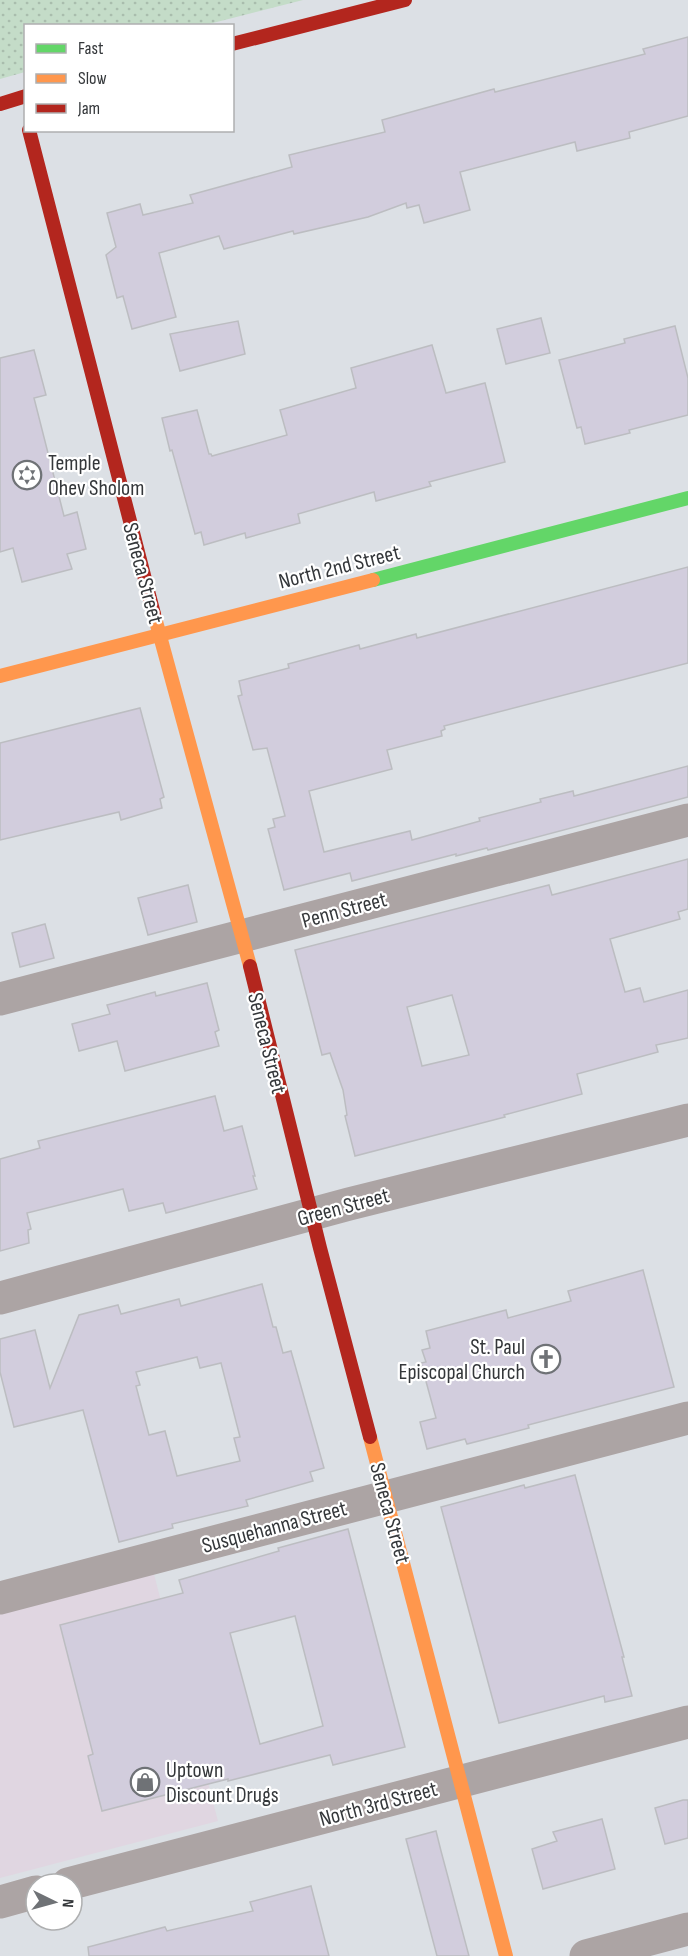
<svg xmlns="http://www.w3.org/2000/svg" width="688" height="1956" font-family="'Sofia Sans Condensed',sans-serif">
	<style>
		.commercial { fill: #e0d6e1 }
		.green { fill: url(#green-dots) }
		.building { fill: #d2cddd; stroke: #bcbdc1; stroke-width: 1.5; fill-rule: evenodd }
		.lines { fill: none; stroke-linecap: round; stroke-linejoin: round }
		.street { stroke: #aca4a4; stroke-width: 33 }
		.fast { stroke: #63d668; stroke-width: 14 }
		.slow { stroke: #ff974d; stroke-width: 14 }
		.jam { stroke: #b3261e; stroke-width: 14 }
		.labels { text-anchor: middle; stroke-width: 4.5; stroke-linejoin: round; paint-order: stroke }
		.poi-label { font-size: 22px; fill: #34373a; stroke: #fff; text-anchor: start }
		.street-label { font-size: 22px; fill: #34373a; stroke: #fff }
	</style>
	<defs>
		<pattern id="green-dots" width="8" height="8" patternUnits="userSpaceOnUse" patternTransform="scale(1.5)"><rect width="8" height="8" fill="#c4dcc8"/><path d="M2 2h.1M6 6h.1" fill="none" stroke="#a9bdad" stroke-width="1.8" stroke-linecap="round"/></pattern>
	</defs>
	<rect width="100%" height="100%" fill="#dce0e5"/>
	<polygon class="commercial" points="154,1574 218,1821 0,1878 0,1613"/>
	<polygon class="green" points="0,0 303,0 205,25 26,26 25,72 0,79"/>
	<g class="building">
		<polygon points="688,37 688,116 629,132 630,138 577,151 575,142 460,172 470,210 424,223 419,205 407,208 406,203 368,217 294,234 293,231 224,249 219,236 159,253 176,317 132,329 123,296 117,298 106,255 116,247 107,213 140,204 143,215 193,203 190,195 292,167 289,155 385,132 382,120 494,89 495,92 645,54 643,49"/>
		<polygon points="541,318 550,353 506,364 497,329"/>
		<polygon points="238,321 245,354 180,371 170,334"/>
		<polygon points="675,326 688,378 688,415 629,430 630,433 585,444 581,427 577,428 559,360 625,343 624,339"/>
		<polygon points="432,345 446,393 485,383 505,462 429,482 431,486 376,501 374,492 298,514 300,523 246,538 245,533 204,545 201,532 195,534 172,450 170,451 162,418 197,410 209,454 211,454 212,456 287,435 280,410 356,388 351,368"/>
		<polygon points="34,350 46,395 34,398 64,516 77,512 86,549 67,554 72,569 22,582 13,548 0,552 0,358"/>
		<polygon points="688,567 688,663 444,726 445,729 441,731 442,736 387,750 392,769 309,791 324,852 410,831 412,840 480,821 479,818 541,802 540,799 573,791 574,796 688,766 688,797 488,850 487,848 456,856 456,854 352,881 350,873 284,890 268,829 275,827 273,819 285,816 267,748 253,750 238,696 242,695 239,681 289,668 288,664 359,645 360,649 416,634 417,638"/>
		<polygon points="140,708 164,797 160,799 162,808 121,820 119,812 0,840 0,743"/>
		<path d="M688,859v50l-10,3 2,7 -70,20 15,53 15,-4 4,14 44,-12v48l-32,7 2,7 -81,22 5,20 -78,21 1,2 -150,39 -10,-40 2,-1 -4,-25 -13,-37 -8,2 -27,-105 254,-65 3,10zM452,995l17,60 -47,11 -15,-59z"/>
		<polygon points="188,885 197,922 148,935 138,898"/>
		<polygon points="45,924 54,958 20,967 12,933"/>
		<polygon points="207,983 219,1030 215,1032 219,1046 125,1071 117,1041 79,1051 72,1024 110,1014 107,1005 155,992 156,996"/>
		<polygon points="215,1096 224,1131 242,1126 255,1176 253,1176 257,1189 166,1213 163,1203 129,1211 123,1189 27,1213 31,1229 28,1230 29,1243 0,1251 0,1159 40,1148 38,1141"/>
		<polygon points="643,1270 674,1387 528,1425 529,1428 467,1444 465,1439 427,1449 420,1422 436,1418 421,1363 426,1362 422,1350 430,1348 426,1331 506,1310 508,1318 571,1301 568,1291"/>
		<path d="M262,1284l11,43h3l7,26 8,-2 33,117 -14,4 3,9 -67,19 2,6 -76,18 1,4 -54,14 -36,-132 -69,17 -14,-55v-33l35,-9 15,58 29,-73 39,-10 3,9 58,-15 2,7zM197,1357l3,11 21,-5 19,74 -6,1 6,23 -63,15 -12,-45 -16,4 -13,-49 4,-1 -4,-13z"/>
		<polygon points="575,1475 624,1657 622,1657 632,1696 605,1702 604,1696 499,1723 441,1507 524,1485 525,1488"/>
		<path d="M348,1529l57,218 -72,18 -3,-10 -102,26v-2l-126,32 -14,-55 5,-2 -33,-129 123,-32 -4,-13 100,-29 -1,-3zM295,1616l28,110 -63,18 -30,-111z"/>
		<polygon points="683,1800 688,1800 688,1838 665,1844 655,1808"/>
		<polygon points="602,1819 615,1869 543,1889 532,1849 557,1841 553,1832"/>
		<polygon points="436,1831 441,1851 469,1956 437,1956 406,1839"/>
		<polygon points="311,1886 329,1956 89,1956 88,1947 165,1927 167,1931 253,1911 250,1902"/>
	</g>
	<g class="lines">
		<g class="street">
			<polyline points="0,999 688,820"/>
			<polyline points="0,1298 349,1204 688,1120"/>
			<polyline points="0,1598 688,1418"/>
			<polyline points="68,1884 688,1722"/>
			<polyline points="0,1902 36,1892"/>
			<polyline points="586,1956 688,1929"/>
		</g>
		<polyline class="fast" points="373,580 688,498"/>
		<g class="slow">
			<polyline points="154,614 250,966"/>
			<polyline points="0,676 373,580"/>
			<polyline points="370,1437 506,1956"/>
		</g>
		<g class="jam">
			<polyline points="232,44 405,0"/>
			<polyline points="0,104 26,96"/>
			<polyline points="29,130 154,614"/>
			<polyline points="250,966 320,1248 370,1437"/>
		</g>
	</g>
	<defs>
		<g id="synagogue-ring" transform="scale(1.5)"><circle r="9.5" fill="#fff" stroke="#6f7276" stroke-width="1.5"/><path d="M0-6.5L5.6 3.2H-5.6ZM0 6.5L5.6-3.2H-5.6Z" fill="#6f7276"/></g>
		<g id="church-ring" transform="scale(1.5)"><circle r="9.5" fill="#fff" stroke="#6f7276" stroke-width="1.5"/><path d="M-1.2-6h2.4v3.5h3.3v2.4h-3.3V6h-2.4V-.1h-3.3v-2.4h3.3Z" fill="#6f7276"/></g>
		<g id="shop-ring" transform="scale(1.5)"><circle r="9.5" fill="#fff" stroke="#6f7276" stroke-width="1.5"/><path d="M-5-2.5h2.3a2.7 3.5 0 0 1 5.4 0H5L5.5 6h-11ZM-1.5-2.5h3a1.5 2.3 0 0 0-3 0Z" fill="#6f7276"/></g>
	</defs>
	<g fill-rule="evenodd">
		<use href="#synagogue-ring" x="27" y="475"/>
		<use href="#church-ring" x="546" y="1359"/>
		<use href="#shop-ring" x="145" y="1782"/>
	</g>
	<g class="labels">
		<g class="poi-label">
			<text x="48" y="470">Temple<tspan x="48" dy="25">Ohev Sholom</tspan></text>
			<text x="525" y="1354" text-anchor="end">St. Paul<tspan x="525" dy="25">Episcopal Church</tspan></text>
			<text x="166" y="1777">Uptown<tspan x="166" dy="25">Discount Drugs</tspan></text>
		</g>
		<g class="street-label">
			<text transform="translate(339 566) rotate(-14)" y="8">North 2nd Street</text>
			<text transform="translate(144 573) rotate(75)" y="8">Seneca Street</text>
			<text transform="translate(344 909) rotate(-15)" y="8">Penn Street</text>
			<text transform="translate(268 1043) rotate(76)" y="8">Seneca Street</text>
			<text transform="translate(343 1206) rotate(-15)" y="8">Green Street</text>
			<text transform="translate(391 1513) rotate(75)" y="8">Seneca Street</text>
			<text transform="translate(274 1526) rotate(-15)" y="8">Susquehanna Street</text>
			<text transform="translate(378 1803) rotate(-15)" y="8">North 3rd Street</text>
		</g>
	</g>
	<rect x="24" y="24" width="210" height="108" fill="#ffffff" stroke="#aeafb0" stroke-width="1.5"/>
	<rect x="36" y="44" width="30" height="9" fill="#63d668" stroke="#aeafb0" stroke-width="1.5"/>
	<text x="78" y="54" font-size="18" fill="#34373a">Fast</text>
	<rect x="36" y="74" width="30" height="9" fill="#ff974d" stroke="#aeafb0" stroke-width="1.5"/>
	<text x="78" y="84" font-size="18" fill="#34373a">Slow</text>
	<rect x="36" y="104" width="30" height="9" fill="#b3261e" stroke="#aeafb0" stroke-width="1.5"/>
	<text x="78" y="114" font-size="18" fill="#34373a">Jam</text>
	<g transform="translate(54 1902) rotate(95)"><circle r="28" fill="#ffffff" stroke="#aeafb0" stroke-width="1.5"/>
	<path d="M0-4.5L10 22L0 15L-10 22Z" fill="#6f7276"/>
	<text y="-9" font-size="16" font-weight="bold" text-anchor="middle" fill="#34373a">N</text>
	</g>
</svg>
